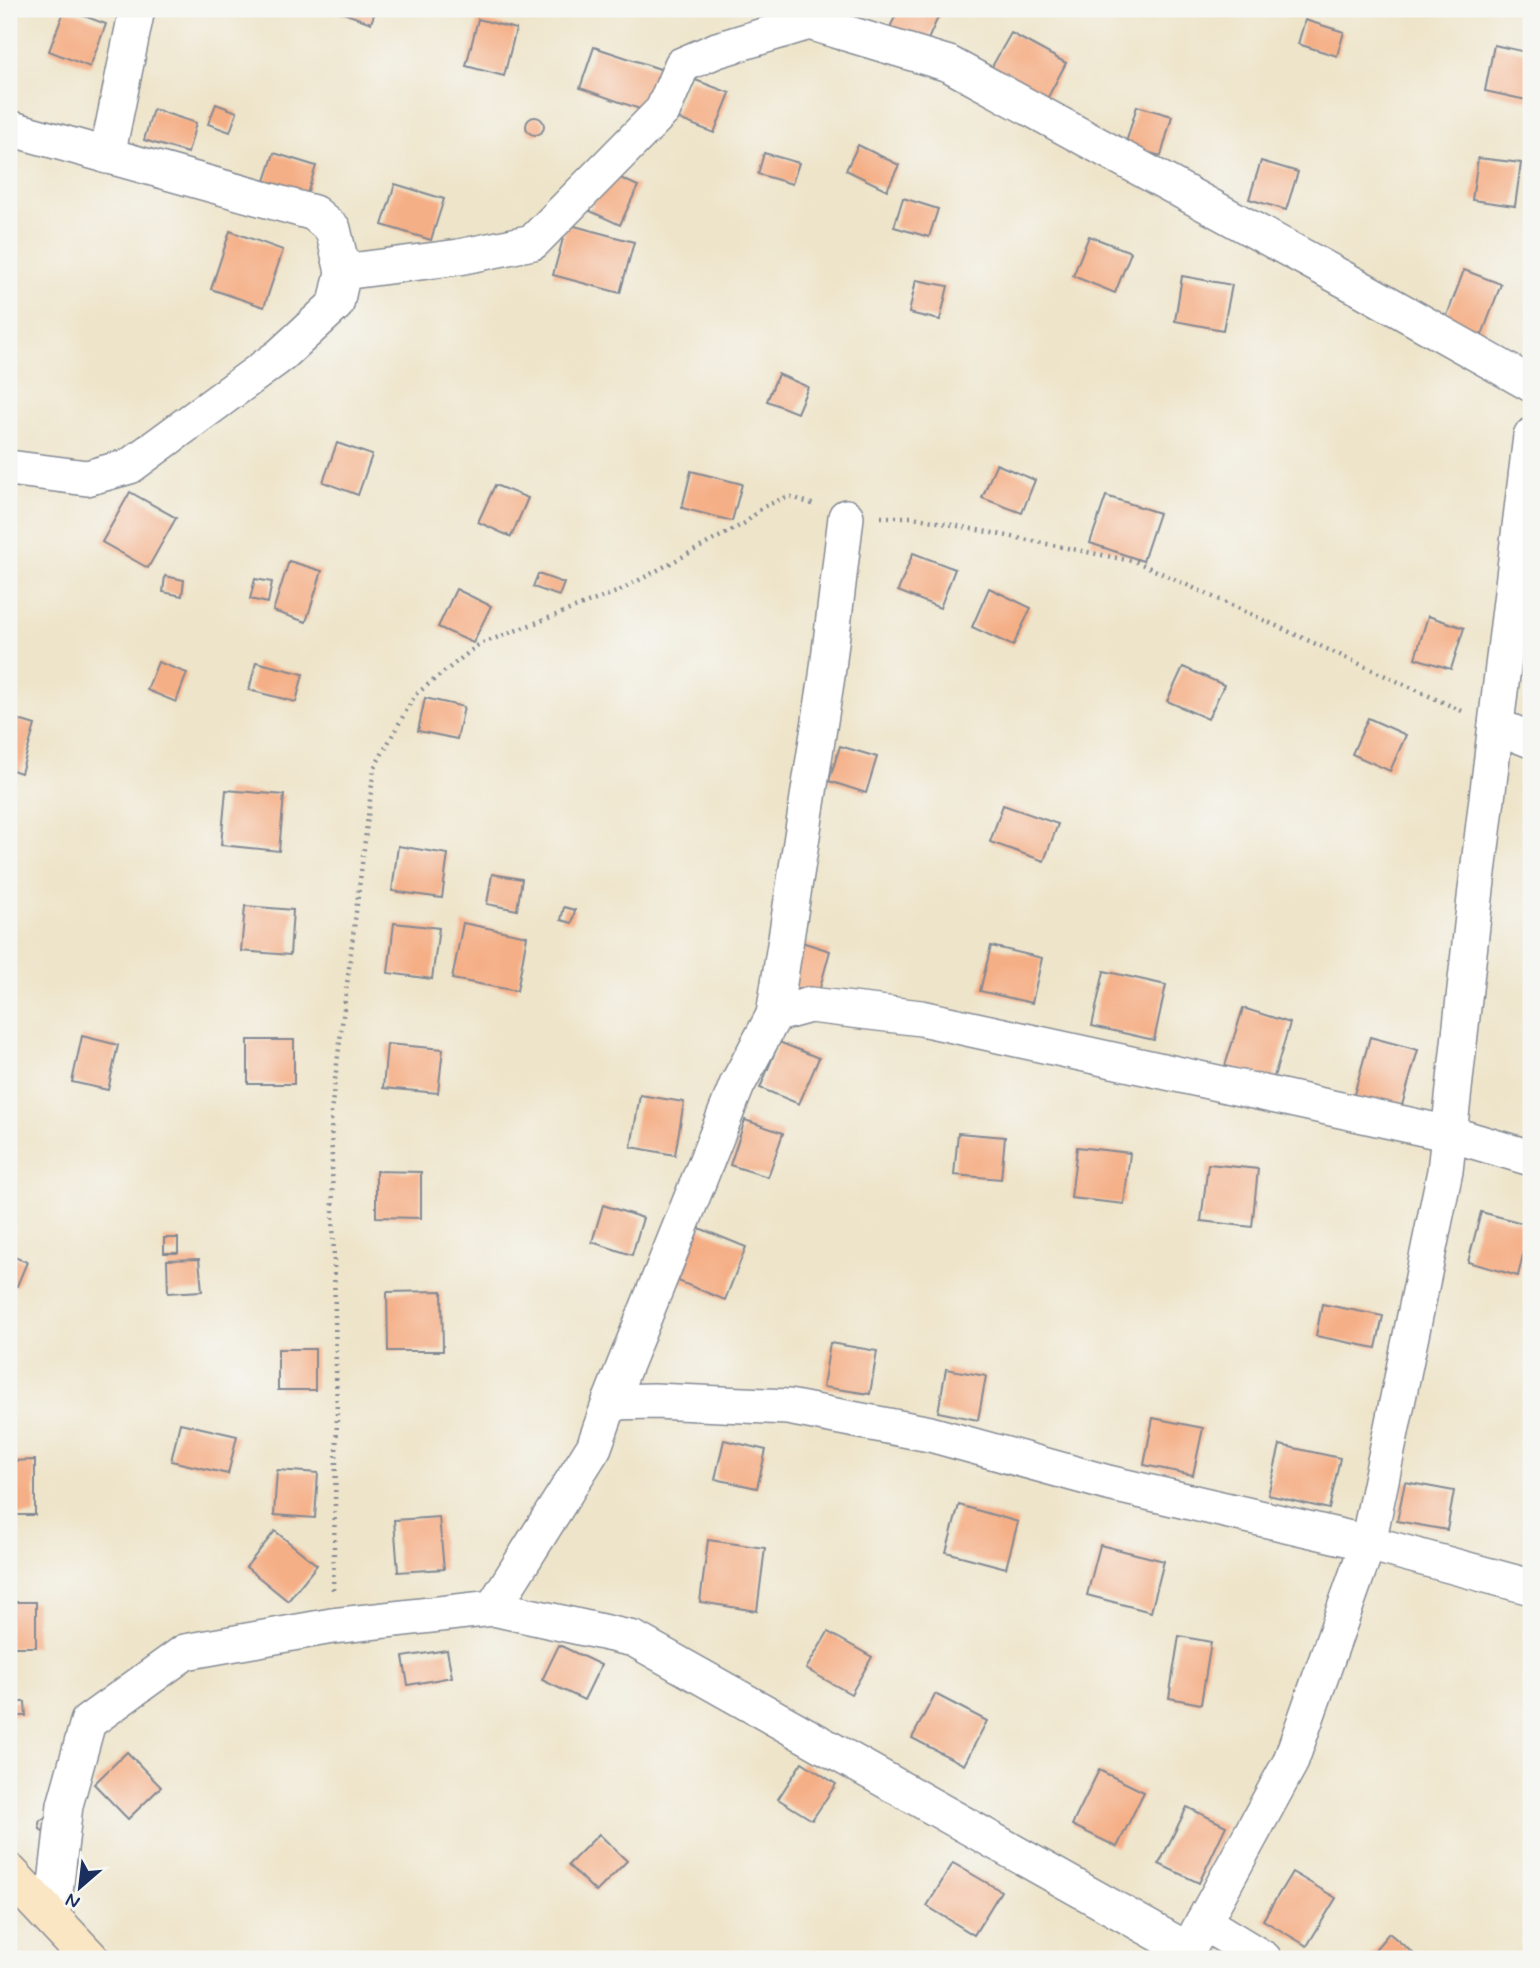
<svg xmlns="http://www.w3.org/2000/svg" width="1540" height="1968" font-family="Mynerve,sans-serif">
	<style>
		.building { fill: #f5af86 }
		.lines { fill: none; stroke-linecap: round; stroke-linejoin: round }
		.minor-casing { stroke: #848a94; stroke-width: 38 }
		.secondary-casing { stroke: #848a94; stroke-width: 41 }
		.path { stroke: #848a94; stroke-width: 4.5; stroke-dasharray: 2 5; stroke-linecap: butt }
		.minor { stroke: #fff; stroke-width: 35 }
		.secondary { stroke: #fbe6c4; stroke-width: 38 }
	</style>
	<rect width="100%" height="100%" fill="#f6f6f2"/>
	<filter id="ink" filterUnits="userSpaceOnUse"><feTurbulence type="fractalNoise" baseFrequency=".0143" numOctaves="2"/><feDisplacementMap in="SourceGraphic" scale="14" xChannelSelector="R" yChannelSelector="G"/><feConvolveMatrix kernelMatrix="1 2 1 2 8 2 1 2 1" color-interpolation-filters="sRGB"/></filter>
	<filter id="wash" filterUnits="userSpaceOnUse"><feTurbulence type="fractalNoise" baseFrequency=".00686" numOctaves="4" result="noise"/><feDisplacementMap in="SourceGraphic" scale="28" xChannelSelector="R" yChannelSelector="G"/><feGaussianBlur stdDeviation="1.57" result="paint"/><feColorMatrix in="noise" values="0 0 0 0 0 0 0 0 0 0 0 0 0 0 0 0 0 1.4 0 .05"/><feComposite in="paint" operator="in"/></filter>
	<g filter="url(#wash)">
		<rect width="100%" height="100%" fill="#eee4c9"/>
		<g id="blocks">
			<g class="building">
				<polygon points="65,9 106,24 90,67 49,51"/>
				<polygon points="338,9 376,9 371,23 338,11"/>
				<polygon points="899,9 930,9 940,13 926,44 890,27"/>
				<polygon points="478,19 516,29 504,76 466,66"/>
				<polygon points="1305,20 1344,32 1337,56 1298,44"/>
				<polygon points="1011,33 1066,63 1046,101 990,70"/>
				<polygon points="1494,45 1531,53 1531,101 1485,91"/>
				<polygon points="594,47 663,70 648,112 580,88"/>
				<polygon points="690,78 730,93 714,133 674,117"/>
				<polygon points="216,104 237,112 230,132 208,124"/>
				<polygon points="1137,106 1172,116 1161,156 1125,146"/>
				<polygon points="153,109 196,123 188,153 144,140"/>
				<circle cx="535" cy="126" r="9"/>
				<polygon points="858,145 899,165 887,190 846,170"/>
				<polygon points="274,153 316,166 306,197 264,184"/>
				<polygon points="764,153 799,163 792,184 758,174"/>
				<polygon points="1478,158 1521,163 1515,206 1472,200"/>
				<polygon points="1261,161 1298,172 1286,210 1249,199"/>
				<polygon points="607,172 638,186 620,225 590,211"/>
				<polygon points="395,184 444,199 431,240 382,225"/>
				<polygon points="903,198 938,209 929,237 894,227"/>
				<polygon points="567,224 634,242 620,293 553,275"/>
				<polygon points="230,231 283,250 264,307 211,289"/>
				<polygon points="1089,236 1131,252 1115,293 1073,276"/>
				<polygon points="1464,270 1501,284 1482,335 1445,321"/>
				<polygon points="1182,276 1232,285 1223,330 1175,321"/>
				<polygon points="916,280 948,286 940,320 909,313"/>
				<polygon points="778,374 808,387 797,413 767,401"/>
				<polygon points="337,443 372,455 358,495 323,482"/>
				<polygon points="996,464 1035,480 1022,513 982,498"/>
				<polygon points="691,471 742,484 732,521 682,508"/>
				<polygon points="495,485 528,498 511,537 478,522"/>
				<polygon points="130,492 176,518 148,568 102,542"/>
				<polygon points="1106,496 1159,513 1143,561 1090,543"/>
				<polygon points="913,553 955,569 940,608 898,591"/>
				<polygon points="289,561 322,571 306,622 273,611"/>
				<polygon points="538,574 564,583 559,596 533,587"/>
				<polygon points="165,576 184,580 182,596 163,592"/>
				<polygon points="255,579 272,582 268,603 250,599"/>
				<polygon points="989,588 1031,608 1013,646 972,627"/>
				<polygon points="456,589 491,606 473,643 438,627"/>
				<polygon points="1428,616 1464,628 1451,669 1415,658"/>
				<polygon points="158,662 187,673 176,702 147,690"/>
				<polygon points="256,662 303,674 296,702 249,690"/>
				<polygon points="1183,667 1224,685 1208,719 1167,701"/>
				<polygon points="425,698 464,707 457,739 418,731"/>
				<polygon points="9,717 35,725 21,773 9,769"/>
				<polygon points="1368,718 1406,735 1390,771 1352,754"/>
				<polygon points="840,746 877,757 866,793 829,781"/>
				<polygon points="226,790 284,795 279,851 221,845"/>
				<polygon points="1003,805 1058,824 1044,861 990,842"/>
				<polygon points="398,846 448,854 442,898 392,891"/>
				<polygon points="492,874 522,879 517,910 487,904"/>
				<polygon points="245,906 293,910 290,955 241,951"/>
				<polygon points="564,907 575,910 572,923 561,920"/>
				<polygon points="394,923 439,928 432,979 388,973"/>
				<polygon points="463,923 527,936 517,991 452,979"/>
				<polygon points="792,939 830,951 818,995 779,984"/>
				<polygon points="991,946 1042,958 1032,1003 980,991"/>
				<polygon points="1104,971 1166,985 1154,1040 1092,1026"/>
				<polygon points="1243,1008 1290,1023 1273,1080 1225,1066"/>
				<polygon points="82,1036 118,1045 108,1090 72,1082"/>
				<polygon points="1370,1037 1418,1050 1400,1112 1353,1098"/>
				<rect x="248" y="1040" width="46" height="44"/>
				<polygon points="779,1042 819,1058 799,1104 760,1088"/>
				<polygon points="387,1044 443,1049 438,1093 383,1088"/>
				<polygon points="640,1095 684,1102 675,1155 631,1147"/>
				<polygon points="745,1120 783,1133 768,1177 730,1165"/>
				<polygon points="958,1133 1005,1137 1001,1179 954,1175"/>
				<polygon points="1077,1147 1130,1153 1124,1204 1071,1198"/>
				<polygon points="1208,1164 1258,1169 1252,1227 1201,1221"/>
				<polygon points="376,1171 421,1172 421,1218 376,1217"/>
				<polygon points="603,1205 643,1218 632,1255 592,1242"/>
				<polygon points="1481,1212 1530,1225 1518,1276 1468,1262"/>
				<polygon points="699,1228 746,1247 725,1300 678,1281"/>
				<rect x="164" y="1238" width="14" height="15"/>
				<polygon points="9,1255 27,1262 17,1286 9,1283"/>
				<polygon points="199,1259 202,1291 168,1293 167,1260"/>
				<polygon points="442,1291 443,1351 388,1351 387,1292"/>
				<polygon points="1322,1304 1383,1316 1376,1348 1316,1336"/>
				<polygon points="830,1343 877,1351 870,1394 823,1387"/>
				<rect x="278" y="1349" width="37" height="41"/>
				<polygon points="946,1369 986,1376 978,1420 938,1412"/>
				<polygon points="1153,1418 1203,1428 1193,1475 1144,1465"/>
				<polygon points="180,1423 237,1436 228,1474 171,1461"/>
				<polygon points="724,1440 766,1450 757,1488 715,1479"/>
				<polygon points="1280,1445 1340,1458 1329,1509 1268,1495"/>
				<polygon points="35,1460 35,1515 9,1515 9,1461"/>
				<polygon points="277,1470 318,1473 315,1518 274,1515"/>
				<polygon points="1405,1482 1454,1491 1447,1530 1397,1521"/>
				<polygon points="959,1505 1018,1522 1006,1568 946,1552"/>
				<polygon points="439,1517 444,1569 398,1572 394,1520"/>
				<polygon points="275,1531 317,1565 288,1601 246,1567"/>
				<polygon points="708,1540 765,1548 757,1611 700,1602"/>
				<polygon points="1100,1545 1164,1561 1151,1612 1087,1595"/>
				<rect x="9" y="1602" width="27" height="45"/>
				<polygon points="828,1632 872,1657 851,1694 806,1669"/>
				<polygon points="1179,1636 1211,1642 1201,1704 1169,1698"/>
				<polygon points="559,1645 601,1665 584,1700 542,1680"/>
				<polygon points="447,1650 452,1677 408,1685 403,1657"/>
				<polygon points="935,1694 987,1721 964,1765 912,1738"/>
				<polygon points="9,1702 25,1702 26,1716 9,1716"/>
				<polygon points="127,1752 161,1787 128,1819 94,1784"/>
				<polygon points="802,1762 836,1784 812,1820 778,1799"/>
				<polygon points="1099,1770 1144,1792 1117,1847 1072,1825"/>
				<polygon points="1187,1807 1226,1826 1199,1883 1159,1864"/>
				<polygon points="47,1818 45,1832 40,1829 39,1824 40,1820"/>
				<polygon points="599,1834 627,1861 596,1892 568,1865"/>
				<polygon points="953,1863 1001,1891 974,1935 927,1906"/>
				<polygon points="1292,1872 1336,1898 1307,1946 1263,1920"/>
				<polygon points="1389,1933 1420,1959 1367,1959"/>
			</g>
		</g>
	</g>
	<g filter="url(#ink)">
		<use href="#blocks" fill-opacity="0" stroke="#848a94" stroke-width="2"/>
		<g class="lines">
			<g class="minor-casing">
				<g id="minor">
					<polyline points="9,128 314,213 333,229 343,272 336,304 281,355 130,466 87,478 9,468"/>
					<polyline points="107,156 137,9"/>
					<polyline points="343,272 459,257 533,242 663,110 682,65 717,50 809,22 949,64 1362,289 1531,384"/>
					<polyline points="1496,726 1531,740"/>
					<polyline points="774,1015 827,676 846,517"/>
					<polyline points="610,1402 737,1085 774,1015 810,1005 921,1018 1450,1134 1531,1158"/>
					<polyline points="493,1608 594,1447 610,1402 654,1401 788,1407 930,1434 1108,1483 1368,1543 1531,1587"/>
					<polyline points="52,1918 65,1805 88,1722 185,1652 332,1626 493,1608 634,1639 1188,1950"/>
					<polyline points="1203,1922 1264,1959"/>
					<polyline points="1180,1959 1188,1950 1290,1763 1368,1543 1445,1171 1476,889 1531,436"/>
				</g>
			</g>
			<g class="secondary-casing">
				<polyline id="secondary" points="9,1873 90,1959"/>
			</g>
			<g class="path">
				<polyline points="881,517 913,517 1137,562 1462,711"/>
				<polyline points="333,1590 337,1416 331,1112 374,768 415,695 478,645 619,591 745,523 763,507 789,496 815,505"/>
			</g>
			<use href="#minor" class="minor"/>
			<use href="#secondary" class="secondary"/>
		</g>
	</g>
	<rect width="1540" height="1968" fill="none" stroke="#f6f6f2" stroke-width="35"/>
	<g transform="translate(80 1887) rotate(208)" stroke="#f6f6f2" stroke-width="5" paint-order="stroke">
	<path d="M0-5L12 26L0 18L-12 26Z" fill="#1b2f5e"/>
	<text y="-10" font-size="19" font-weight="bold" text-anchor="middle" fill="#1b2f5e">N</text>
	</g>
</svg>
